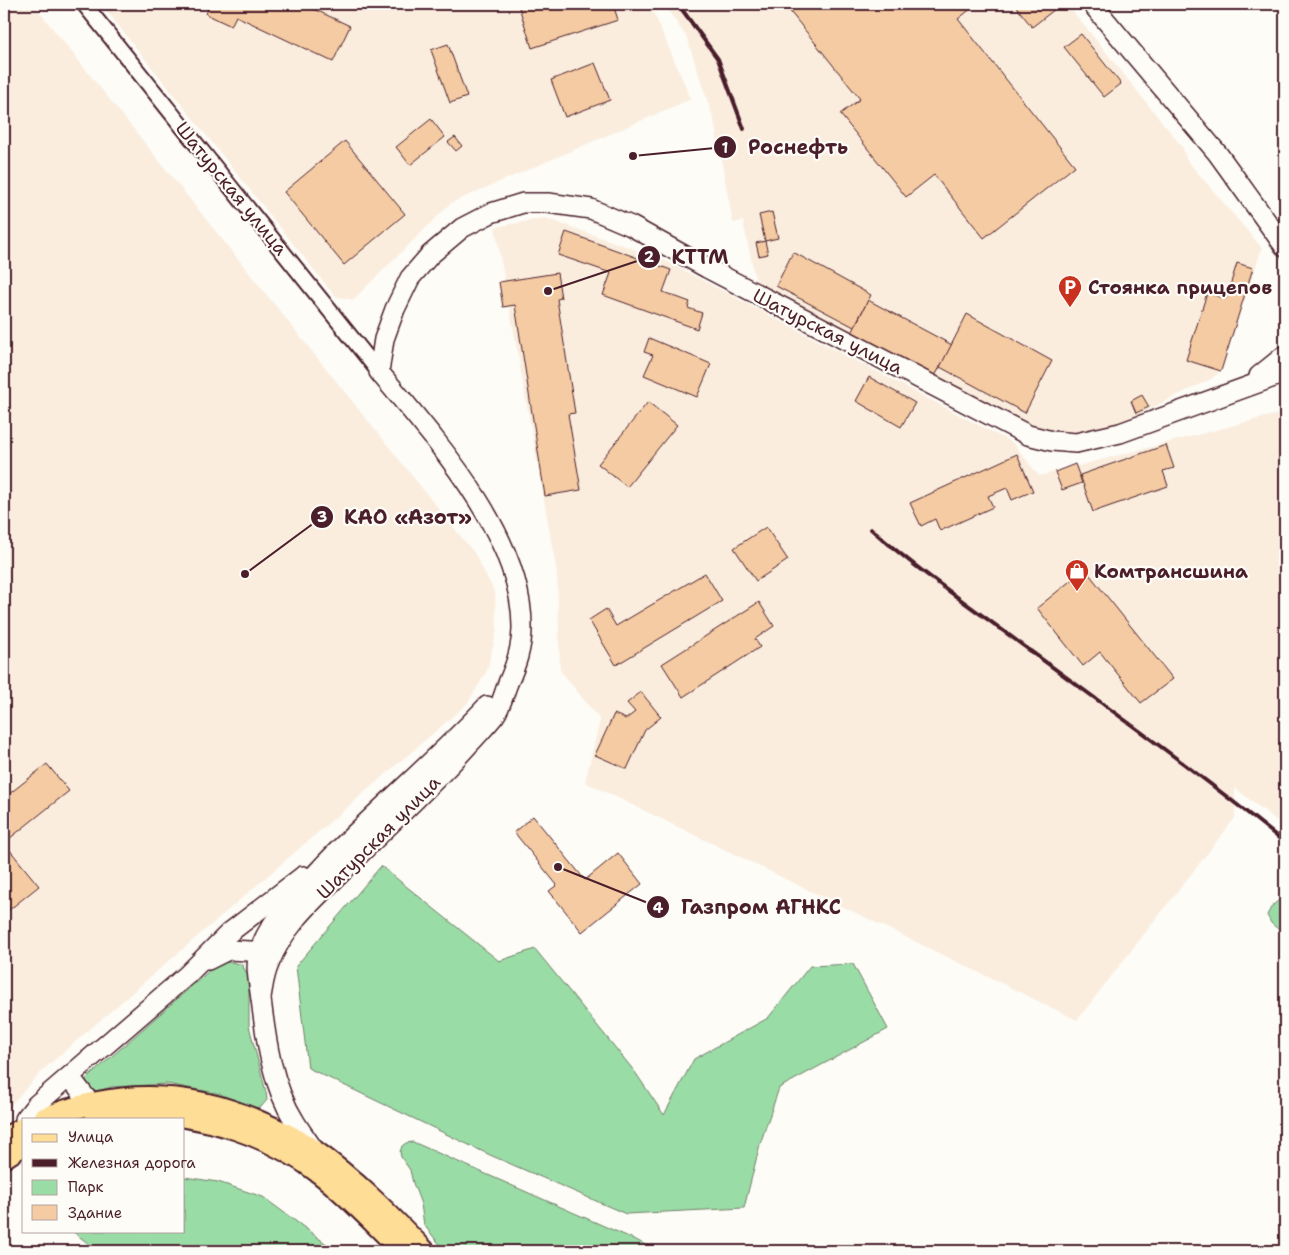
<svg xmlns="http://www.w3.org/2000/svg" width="1289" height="1255" font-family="'Shantell Sans',sans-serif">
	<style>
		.built { fill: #faedde }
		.green { fill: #9adca6; stroke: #727e68 }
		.building { fill: #f4cba3; stroke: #4a1f2b }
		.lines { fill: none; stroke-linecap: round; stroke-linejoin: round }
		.street-casing { stroke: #4a1f2b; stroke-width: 18 }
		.secondary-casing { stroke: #4a1f2b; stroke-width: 22 }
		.primary-casing { stroke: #4a1f2b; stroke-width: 25 }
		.street { stroke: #fdfcf7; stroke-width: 14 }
		.secondary { stroke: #fdfcf7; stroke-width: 19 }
		.primary { stroke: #fedd96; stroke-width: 21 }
		.rail { stroke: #4a1f2b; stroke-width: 4 }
		.labels { text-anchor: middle; stroke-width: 4.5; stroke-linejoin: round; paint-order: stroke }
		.street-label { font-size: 19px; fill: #4a1f2b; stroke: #fdfcf7 }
		.poi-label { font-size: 19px; font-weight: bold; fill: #4a1f2b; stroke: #fdfcf7; text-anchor: start }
		.leader { fill: none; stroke: #4a1f2b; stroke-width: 2 }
		.callout-dot { fill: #4a1f2b; stroke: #fdfcf7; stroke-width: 2 }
		.mark-label { font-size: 15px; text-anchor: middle; font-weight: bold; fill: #fff }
		.callout-label { font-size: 20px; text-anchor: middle; font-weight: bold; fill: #4a1f2b; stroke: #fdfcf7; stroke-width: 4.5; stroke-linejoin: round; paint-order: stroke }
	</style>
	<rect width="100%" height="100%" fill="#fdfcf7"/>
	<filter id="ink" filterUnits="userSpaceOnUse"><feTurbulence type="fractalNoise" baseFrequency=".02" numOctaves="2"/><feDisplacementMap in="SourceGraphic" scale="10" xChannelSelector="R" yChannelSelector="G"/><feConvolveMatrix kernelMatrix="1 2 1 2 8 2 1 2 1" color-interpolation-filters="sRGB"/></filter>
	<g filter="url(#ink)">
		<g class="built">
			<polygon points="4,4 33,4 475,554 495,593 497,630 487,671 467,704 46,1067 4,1112"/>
			<polygon points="101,4 650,4 691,99 451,203 353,300 335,296"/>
			<polygon points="664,4 1067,4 1183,148 1186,159 1262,248 1221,371 1211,379 1135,416 1124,424 1052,438 761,289 755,278 743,221 733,223 714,121 687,38"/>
			<polygon points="545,218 662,259 1013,443 1039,476 1285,412 1285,827 1235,788 1235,818 1077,1020 585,782 600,720 560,670 557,573 495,227"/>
		</g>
		<g class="green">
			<polygon points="381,866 499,961 535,949 635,1072 664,1115 694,1059 768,1018 810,966 853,964 888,1029 779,1088 760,1144 744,1208 626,1214 490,1155 308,1068 296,966"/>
			<polygon points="1285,895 1285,935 1271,923 1267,915 1272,906"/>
			<polygon points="232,962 242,965 249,977 249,1026 266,1092 267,1100 261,1107 252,1108 220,1094 167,1084 112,1087 97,1091 90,1091 85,1086 86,1079 218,963"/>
			<polygon points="413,1142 638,1241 647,1246 652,1251 445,1251 424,1225 421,1204 413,1183 410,1170 401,1157 400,1152 402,1146 406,1143"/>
			<polygon points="184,1177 218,1182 263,1197 336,1251 98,1251 72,1231 184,1231"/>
		</g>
		<g class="building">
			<polygon points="210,4 303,4 350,26 333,62 236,16 231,26 206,14"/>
			<polygon points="518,4 613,4 618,20 532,48"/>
			<polygon points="784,4 977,4 958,19 1075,166 984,238 934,175 906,197 840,114 860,99"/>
			<polygon points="1014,4 1057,4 1059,6 1032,27"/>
			<polygon points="1081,34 1121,84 1104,97 1064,47"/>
			<polygon points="448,44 467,97 450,103 431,50"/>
			<polygon points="595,63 610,100 565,117 551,80"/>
			<polygon points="431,119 445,137 410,165 396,147"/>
			<polygon points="455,137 462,146 456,151 448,142"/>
			<polygon points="345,141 405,214 344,265 284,192"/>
			<polygon points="772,212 778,238 765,241 759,215"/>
			<polygon points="566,232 671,270 663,292 690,302 688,308 702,313 697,329 603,295 611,273 558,255"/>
			<polygon points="765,241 768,254 759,256 756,243"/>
			<polygon points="793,252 871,295 854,327 776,286"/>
			<polygon points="1237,263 1253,268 1221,371 1186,360 1207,293 1226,299"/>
			<polygon points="557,273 561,298 557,299 575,413 568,414 581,490 545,496 515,305 503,307 499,282"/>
			<polygon points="868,300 952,345 934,378 851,335"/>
			<polygon points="967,314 1052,361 1025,413 940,367"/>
			<polygon points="649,338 711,364 697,397 644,375 653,355 644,352"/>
			<polygon points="869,377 915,403 901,427 856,401"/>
			<polygon points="1142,395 1149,407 1136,413 1131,401"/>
			<polygon points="648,402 677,425 627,487 598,464"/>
			<polygon points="1166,445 1174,468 1163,471 1168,486 1093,512 1080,475"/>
			<polygon points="1017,454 1033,491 1012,500 1007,488 988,496 993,507 940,531 935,519 921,526 910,503"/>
			<polygon points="1075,464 1082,483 1062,490 1055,472"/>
			<polygon points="766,527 788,560 756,581 734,548"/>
			<polygon points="1085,569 1173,679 1141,703 1100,652 1083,666 1037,608"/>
			<polygon points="705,573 722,601 616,665 589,620 606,609 616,626"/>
			<polygon points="759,602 774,626 755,639 760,647 683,697 662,664"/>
			<polygon points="641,692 661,717 645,730 627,769 595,755 614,714 626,719 635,712 627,703"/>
			<polygon points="47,764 69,791 4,843 39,886 4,914 4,798"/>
			<polygon points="533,816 585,880 618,853 642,884 582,932 549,891 557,885 514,832"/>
		</g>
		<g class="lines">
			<g class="street-casing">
				<polyline id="street" points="84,4 379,372"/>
			</g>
			<g class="secondary-casing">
				<g id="secondary">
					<polyline points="1092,4 1218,154 1285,247"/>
					<polyline points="1259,376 1285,355"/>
					<polyline points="208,960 228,950 270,952"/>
					<path d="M261,997c2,-11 3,-22 8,-33 14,-38 48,-67 76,-95 42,-43 87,-83 127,-128 8,-9 16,-17 23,-26 6,-9 9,-22 13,-32 8,-18 14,-35 14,-55 1,-92 -87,-189 -143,-256l5,-33 11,-30 15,-31 20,-23 32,-27 29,-15 32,-10h25l43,6 40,17 76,42 321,167 24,6 24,2 44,-10 165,-60"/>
					<polyline points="70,1077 90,1103"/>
					<polyline points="25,1119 36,1105 187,975 229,933 303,876"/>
					<path d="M314,1150c-6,-9 -13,-18 -19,-28 -23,-37 -29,-81 -34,-123 -2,-16 -7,-34 -1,-49 7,-24 27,-44 43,-62 57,-65 125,-119 184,-182"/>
				</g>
			</g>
			<g class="primary-casing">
				<g id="primary">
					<path d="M43,1119c72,-29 143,-29 214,2 21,9 39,17 57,30 41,29 76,65 110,100"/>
					<path d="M96,1119c15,-3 31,-6 46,-6 61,0 129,22 178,60 30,23 56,52 83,78"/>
					<polyline points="4,1139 24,1128"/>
					<polyline points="4,1157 24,1144"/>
				</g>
			</g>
			<use href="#street" class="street"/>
			<use href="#secondary" class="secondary"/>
			<use href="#primary" class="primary"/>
			<g class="rail">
				<polyline points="678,4 718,59 744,129"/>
				<path d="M871,529c43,38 92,72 138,106 93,69 187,135 276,208"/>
			</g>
		</g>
	</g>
	<defs>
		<g id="parking-pin" transform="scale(1.25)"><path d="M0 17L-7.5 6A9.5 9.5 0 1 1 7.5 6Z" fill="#c8321e" stroke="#fdfcf7"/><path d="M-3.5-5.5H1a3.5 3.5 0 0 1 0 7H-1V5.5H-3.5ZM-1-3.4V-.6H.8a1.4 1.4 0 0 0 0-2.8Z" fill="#fff"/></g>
		<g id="shop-pin" transform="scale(1.25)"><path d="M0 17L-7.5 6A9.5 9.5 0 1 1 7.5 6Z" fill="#c8321e" stroke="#fdfcf7"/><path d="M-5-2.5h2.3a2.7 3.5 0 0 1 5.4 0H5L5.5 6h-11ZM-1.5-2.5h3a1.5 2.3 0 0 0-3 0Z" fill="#fff"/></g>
	</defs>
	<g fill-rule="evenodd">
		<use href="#parking-pin" x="1070" y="287"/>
		<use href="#shop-pin" x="1077" y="571"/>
	</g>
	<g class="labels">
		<g class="street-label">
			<text transform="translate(232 188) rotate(51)" y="7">Шатурская улица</text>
			<text transform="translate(828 331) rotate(27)" y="7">Шатурская улица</text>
			<text transform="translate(378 837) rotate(-45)" y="7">Шатурская улица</text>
		</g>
		<g class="poi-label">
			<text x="1088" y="294">Стоянка прицепов</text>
			<text x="1094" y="578">Комтрансшина</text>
		</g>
	</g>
	<path class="leader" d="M633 156L725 147M548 291L649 257M245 574L322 517M558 867L658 907"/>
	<g class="callout-dot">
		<circle cx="633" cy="156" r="5"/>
		<circle cx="548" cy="291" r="5"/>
		<circle cx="245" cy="574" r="5"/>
		<circle cx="558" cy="867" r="5"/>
		<circle cx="725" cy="147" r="12"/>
		<circle cx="649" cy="257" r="12"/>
		<circle cx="322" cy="517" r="12"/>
		<circle cx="658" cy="907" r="12"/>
	</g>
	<g class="mark-label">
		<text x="725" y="153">1</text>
		<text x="649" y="262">2</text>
		<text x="322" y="522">3</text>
		<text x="658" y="913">4</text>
	</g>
	<g class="callout-label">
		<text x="798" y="154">Роснефть</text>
		<text x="700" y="264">КТТМ</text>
		<text x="408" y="524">КАО «Азот»</text>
		<text x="761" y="914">Газпром АГНКС</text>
	</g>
	<rect width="1289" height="1255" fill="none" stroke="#fdfcf7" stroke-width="20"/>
	<rect x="10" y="10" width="1269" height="1235" fill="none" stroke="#4a1f2b" stroke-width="2" filter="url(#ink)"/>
	<rect x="22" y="1118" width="162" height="115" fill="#fdfcf7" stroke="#b5a4a5"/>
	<rect x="32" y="1134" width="25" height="8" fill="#fedd96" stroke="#b5a4a5"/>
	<text x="68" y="1142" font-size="15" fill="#4a1f2b">Улица</text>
	<rect x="32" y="1159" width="25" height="8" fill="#4a1f2b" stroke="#b5a4a5"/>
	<text x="68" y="1168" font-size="15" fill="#4a1f2b">Железная дорога</text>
	<rect x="32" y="1180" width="25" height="15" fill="#9adca6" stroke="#b5a4a5"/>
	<text x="68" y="1192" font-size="15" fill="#4a1f2b">Парк</text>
	<rect x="32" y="1205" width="25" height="15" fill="#f4cba3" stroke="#b5a4a5"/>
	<text x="68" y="1218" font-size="15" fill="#4a1f2b">Здание</text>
</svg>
